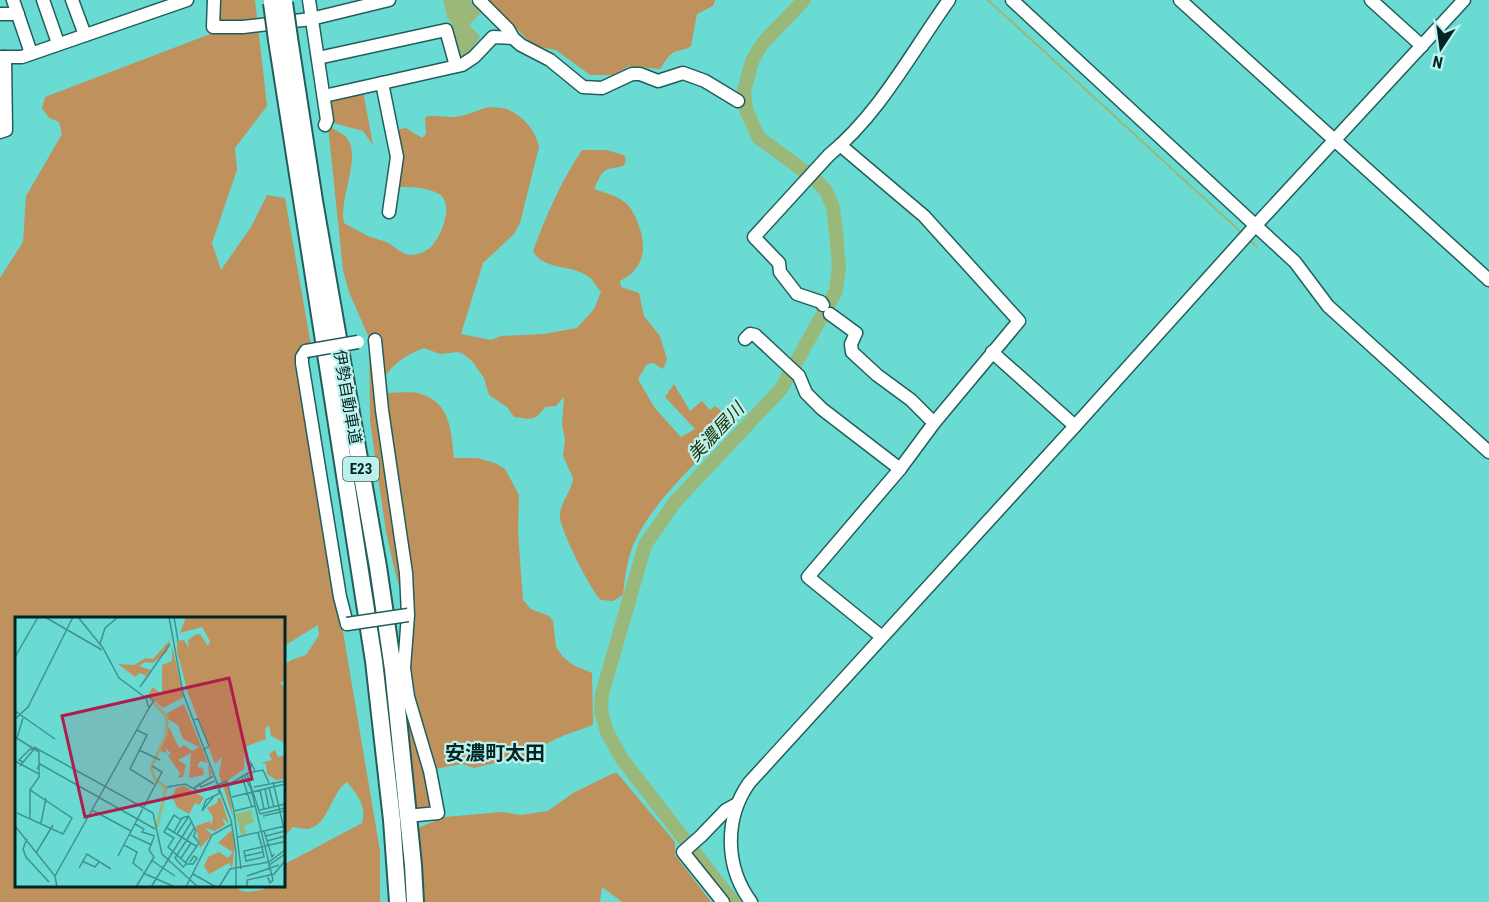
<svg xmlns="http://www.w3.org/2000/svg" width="1489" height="902" font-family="'Roboto Condensed','Noto Sans JP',sans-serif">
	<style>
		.green { fill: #bf915d; fill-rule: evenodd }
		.water { fill: #9ab879 }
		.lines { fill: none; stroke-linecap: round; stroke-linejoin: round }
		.stream { stroke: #9ab879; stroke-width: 2 }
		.river { stroke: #9ab879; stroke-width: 14 }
		.minor-casing { stroke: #215e5a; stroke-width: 15 }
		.highway-casing { stroke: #215e5a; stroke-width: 20 }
		.minor { stroke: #fff; stroke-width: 12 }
		.highway { stroke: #fff; stroke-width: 16 }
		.minor-bridge-casing { stroke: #215e5a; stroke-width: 15; stroke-linecap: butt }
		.highway-bridge-casing { stroke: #215e5a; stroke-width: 20; stroke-linecap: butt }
		.minor-bridge { stroke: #fff; stroke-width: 12 }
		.highway-bridge { stroke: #fff; stroke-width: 16 }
		.labels { text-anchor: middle; stroke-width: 4.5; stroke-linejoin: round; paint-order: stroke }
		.shield { fill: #bff1ec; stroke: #396360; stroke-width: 1.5 }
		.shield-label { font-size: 15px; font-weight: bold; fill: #002624 }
		.street-label { font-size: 16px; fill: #002624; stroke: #bff1ec }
		.water-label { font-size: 18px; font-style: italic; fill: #1d2f01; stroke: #bff1ec }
		.quarter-label { font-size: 20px; font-weight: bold; fill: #002624; stroke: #bff1ec }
		.inset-river { fill: none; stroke: #9ab879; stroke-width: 3 }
		.inset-road { fill: none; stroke: #40938d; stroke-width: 1.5 }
		.view { fill: #af1d4b; fill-opacity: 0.15; stroke: #af1d4b; stroke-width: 3 }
		.inset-edge { fill: none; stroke: #002624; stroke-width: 3 }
	</style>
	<rect width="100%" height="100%" fill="#6adbd3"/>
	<g class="green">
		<path d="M218,0h37l12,106 -32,42 2,22 -25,73 9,27 30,-43 16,-32 18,3 26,147 -14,14 83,492v51h-380v-624l23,-36 3,-46 36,-62 -3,-12 -10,-4 -7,-10 3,-11 173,-66zM16,618h268v28l34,-21 1,10 -13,20 -15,5 -7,5v172l9,-10c5,1 11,2 15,2 20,-3 24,-38 39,-47 10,12 20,24 15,41l-77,41 -1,2v20h-18l-4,4c-10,1 -20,5 -26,-4h-220z"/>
		<path d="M488,0h227v1l-2,5 -16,8 -6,32c-5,4 -8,3 -14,5 -8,2 -12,11 -17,18l-31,-3 -16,9h-23l-34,-25 -22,-4z"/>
		<polygon points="363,91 373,145 363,131 330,122 328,103 332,98"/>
		<path d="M490,107c6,1 14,0 19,3 15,7 27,21 30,37l-19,76 -6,11 -31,29 -22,71 30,6 10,-4 43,-2 33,-6 17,-19 7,-17c-4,-4 -8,-12 -12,-15 -16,-13 -46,-6 -56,-26 13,-36 28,-69 49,-101h24l18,5 2,5 -2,5c-5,3 -9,2 -15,4 -8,1 -11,12 -15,20 12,4 25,7 34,16 5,6 8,13 11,21 8,23 5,43 -19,55l1,6 18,6 5,23 16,20 7,23 -4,10 -10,-6 -6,1 -9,15 16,28 27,30 14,-8 -30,-32 9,-13 16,27 12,-10 8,9 5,-4 22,17c-33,31 -83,77 -102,118 -8,17 -10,36 -12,54l-10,6 -12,-1c-9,-7 -41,-71 -41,-83 -1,-14 12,-25 13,-39l-10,-22 2,-17 -3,-14 2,-28 -8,9 -11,1c-11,15 -14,12 -31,10l-7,-10 -18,-12 -5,-17 -12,-17 -9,-7 -5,-2 -18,2 -16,-6c-18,7 -33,16 -41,33l4,12c11,0 24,-2 34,1 30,9 30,38 33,64h23l18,5 10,6 14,26 -1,37 5,68 8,9 18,7 4,5 3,26 7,10 10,8 19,8 1,52 -28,10 -26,12 -13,17 -19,-4 -33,8 -12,-4 -28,5 -1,38 -17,2 -14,-107 10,-83 -15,-39 -11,-48 -16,-111 -1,-83 -20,-46 -6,-22 -15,-144c5,3 12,6 17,10 19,18 -7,62 -1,87 8,4 16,9 24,13 7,3 15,4 22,8 6,4 12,10 20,11 7,0 15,-3 21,-8 10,-10 24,-43 8,-53 -12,-7 -28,-7 -41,-7l-2,-53 4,-5 6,-1 16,10 4,-4 -1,-17c10,-3 20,1 30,0 12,-1 23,-8 35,-10z"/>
		<polygon points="614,773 617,773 675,842 675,855 711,902 622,902 602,887 600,902 422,902 418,828 445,817 502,812 521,815 548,811 573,793"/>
	</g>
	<polygon class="water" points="443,0 469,0 482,12 469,25 480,36 479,38 469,52 461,57 459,56 451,21 448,20"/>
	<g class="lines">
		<g class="stream">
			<polyline points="988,0 1242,233"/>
			<polyline points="1249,239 1257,247"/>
		</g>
		<polyline class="river" points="733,902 622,759 607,732 601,711 602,694 645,545 675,502 781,389 836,291 839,266 836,233 833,207 826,191 815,179 759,138 746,110 744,91 752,61 762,44 804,0"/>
		<g class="minor-casing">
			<g id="minor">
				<polyline points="13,0 31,53"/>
				<polyline points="43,0 58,43"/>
				<polyline points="72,0 85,35"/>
				<polyline points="214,0 213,27 243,27 311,19 389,0"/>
				<polyline points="309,0 327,120 325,125"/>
				<polyline points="479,0 508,29 513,38 521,45 550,60 583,87 602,88 632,74 640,74 658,81 683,73 705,81 738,101"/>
				<polyline points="1012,0 1295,262 1328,306 1489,452"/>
				<polyline points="1180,0 1489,280"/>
				<polyline points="1371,0 1422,46"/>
				<polyline points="0,14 18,14"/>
				<polyline points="0,57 22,57 187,0"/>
				<polyline points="318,58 446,30 456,66"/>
				<polyline points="382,83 397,157 389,212"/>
				<polyline points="324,96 462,65 474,57 493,37 513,38"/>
				<polyline points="0,132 6,130 5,57"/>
				<polyline points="840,145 924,216 1019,321 934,423 900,469 808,577 882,637"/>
				<path d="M823,305l-2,-3 -24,-8 -17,-22 -1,-9 -25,-26 75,-82c51,-42 82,-102 120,-155"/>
				<polyline points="830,314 856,333 851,344 852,352 877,375 911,400 934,423"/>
				<polyline points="745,339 750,334 755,335 799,376 806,393 822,409 900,469"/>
				<polyline points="375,340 382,410 406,573 408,615 404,668 408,697 430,771 438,813 417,815"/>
				<polyline points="306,351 302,357 302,363 340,597 347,624"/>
				<polyline points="992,352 1075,426"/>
				<polyline points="723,902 683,852 701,836 726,810 737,804"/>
				<path d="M751,902c-26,-35 -27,-83 -2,-119l326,-357 181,-201 208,-225"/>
			</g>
		</g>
		<g class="highway-casing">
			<g id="highway">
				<polyline points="289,38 314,201 378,567 393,669 413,865 415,902"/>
				<polyline points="277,40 374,661 392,820 398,902"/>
			</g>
		</g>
		<use href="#minor" class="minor"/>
		<use href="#highway" class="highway"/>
		<g class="minor-bridge-casing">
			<g id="minor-bridge">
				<polyline points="306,351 358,342"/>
				<polyline points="347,624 408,615"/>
			</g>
		</g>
		<g class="highway-bridge-casing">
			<g id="highway-bridge">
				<polyline points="272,3 277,40"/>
				<polyline points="284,3 289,38"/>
			</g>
		</g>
		<use href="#minor-bridge" class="minor-bridge"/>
		<use href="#highway-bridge" class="highway-bridge"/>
	</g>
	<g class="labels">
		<rect class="shield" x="343" y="457" width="36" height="24" rx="4.5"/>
		<g class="shield-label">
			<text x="361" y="474">E23</text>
		</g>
		<g class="street-label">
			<text transform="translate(348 397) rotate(80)" y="6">伊勢自動車道</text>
		</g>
		<g class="water-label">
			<text transform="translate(716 432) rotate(-47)" y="6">美濃屋川</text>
		</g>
		<g class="quarter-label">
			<text x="495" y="760">安濃町太田</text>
		</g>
	</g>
	<g transform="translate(15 617)">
		<rect width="270" height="270" fill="#6adbd3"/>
		<path d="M171,0h99v63l-5,3 5,4v56l-14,-7 -2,-11 -4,4 1,10 -21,8 -1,22 -17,12 7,39 -15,-46 3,-17 -7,7 -27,-71 -11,-42v-10l7,-1 5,8 -1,-8 7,-5 5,-1 8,12 2,-5 -8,-14 -22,6zM155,23l-3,12 -14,11 -8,-1 -6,4 12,4 -5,6 -6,-3 -5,4 -17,-13 16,1 12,-7 7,1zM157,29l12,51 -21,11 -15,-13 5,-8 9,8v-30l10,-4zM169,87l28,69 -3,5 -1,-15 -8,-2 -3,6 6,1 1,7 -15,3 2,-25 -13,7 8,5 -3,12 -5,1 2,-5 -12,-17 3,-3 -6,-5 2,5 -8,-2 10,-24 10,21 5,-3 8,6 7,-4 -16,-8 -5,-14 -10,-6 -1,-6zM260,133l3,7 7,-2v24l-9,1 -9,-6 -1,-10 -5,-1 11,-3 -3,-6zM169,169l20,12 -5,7 -4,-2 -6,11 -12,-7 -5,-10 4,-9zM203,181h3l8,26 -7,-7 3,8 -10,6 -10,-3 7,7 -12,13 -4,-22 14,-5 1,5 2,-9 -6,-9 10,-5zM217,213l3,15 -3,23 -3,-5 -20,11 -5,-8 4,-9 11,-5 9,6 5,-6 -15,-9z" fill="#bf915d"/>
		<path d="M236,193l3,12 -10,4 2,8 -5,1 -5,-21z" fill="#9ab879"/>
		<path class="inset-river" d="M136,83l16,17 -1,18 -15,33 4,11 11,9 -9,39"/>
		<path class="inset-road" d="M30,0l57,33M154,0l14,76 48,127 5,32v35M159,0l4,24M85,27l5,-16 13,-11M0,40l23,-40M125,70l30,-43M131,78l8,6 -5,7M0,94l40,28M0,102l13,-12 45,-90M178,103l5,-1 11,27 -6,4M122,113l10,5 -17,34 24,15M0,120l24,15v25l-9,13M2,121l6,-20M19,130l119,66 9,41 36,33M124,133l21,10M0,144l24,13M8,145l-4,-2 11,-11 4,1M5,149l15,-18M22,152l3,-5 115,65M235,156l1,-10 4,8M232,157l13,40M229,158l7,14 22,91 -3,3 -3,-8M227,160l10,30M258,165l12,51M184,166l2,4 14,-6M213,168l20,-12 15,-3 6,13M152,170l18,-3 15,8 27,-11 7,30 21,-5M239,170l31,-6M179,171l19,-12M254,171l5,19M250,172l4,19M245,173l4,19M199,179l-12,15 4,-11 14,-7 -2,-3M217,180l53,-13M0,181v20M77,193l39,21M245,193l25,-6M219,194l7,58M2,196l46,21 9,-16 -42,-28v28M245,197l25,-6M248,199l22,-5M174,200l7,14 -3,6M166,203l-7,-5 -10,17 10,6 -6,9 19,17h6l4,-6 -3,-2 -4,6M26,206l5,-25M120,207l9,5 -2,3 13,4M0,209l40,50 2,11M152,211l29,18M249,214l8,26 2,-3M159,215l8,-14 7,-2M243,216l4,14 2,10 -18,4 -2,-10 18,-4 3,-1 18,-4 2,-2M162,217l12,-18M115,218l22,10M251,219l19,-5M223,220l47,-11M12,222l-4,10 3,8 23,25M252,224l18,-5M109,228l13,7 -4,11 10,8M21,236l17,-28M103,239l44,-84 -10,-6M230,239l18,-4M166,241l10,-15M136,243l24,16M67,244l13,6 4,-5M170,246l14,-20 -5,-7M171,247l-3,3 -8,-9 20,-31M253,249l17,-12M64,251l8,-14 24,15M128,256l32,14M178,257l23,13M40,259l94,-168 -3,-10 -27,-20 -16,-30 -25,-31M232,259l32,-11M121,270l18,-30 -5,-7 5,-13M136,270l41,-66M171,270l26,-52 20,-11M204,270l11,-18 39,-7 16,-12M232,270v-7l27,-6 11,-13"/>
		<path class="view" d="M214,61l23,101 -167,38 -23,-101z"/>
		<rect width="270" height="270" class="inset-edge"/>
	</g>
	<g transform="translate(1441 48) rotate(193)" stroke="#bff1ec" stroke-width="4.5" paint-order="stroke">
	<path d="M0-4.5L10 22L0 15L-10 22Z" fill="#002624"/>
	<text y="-9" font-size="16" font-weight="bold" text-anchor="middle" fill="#002624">N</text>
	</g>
</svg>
